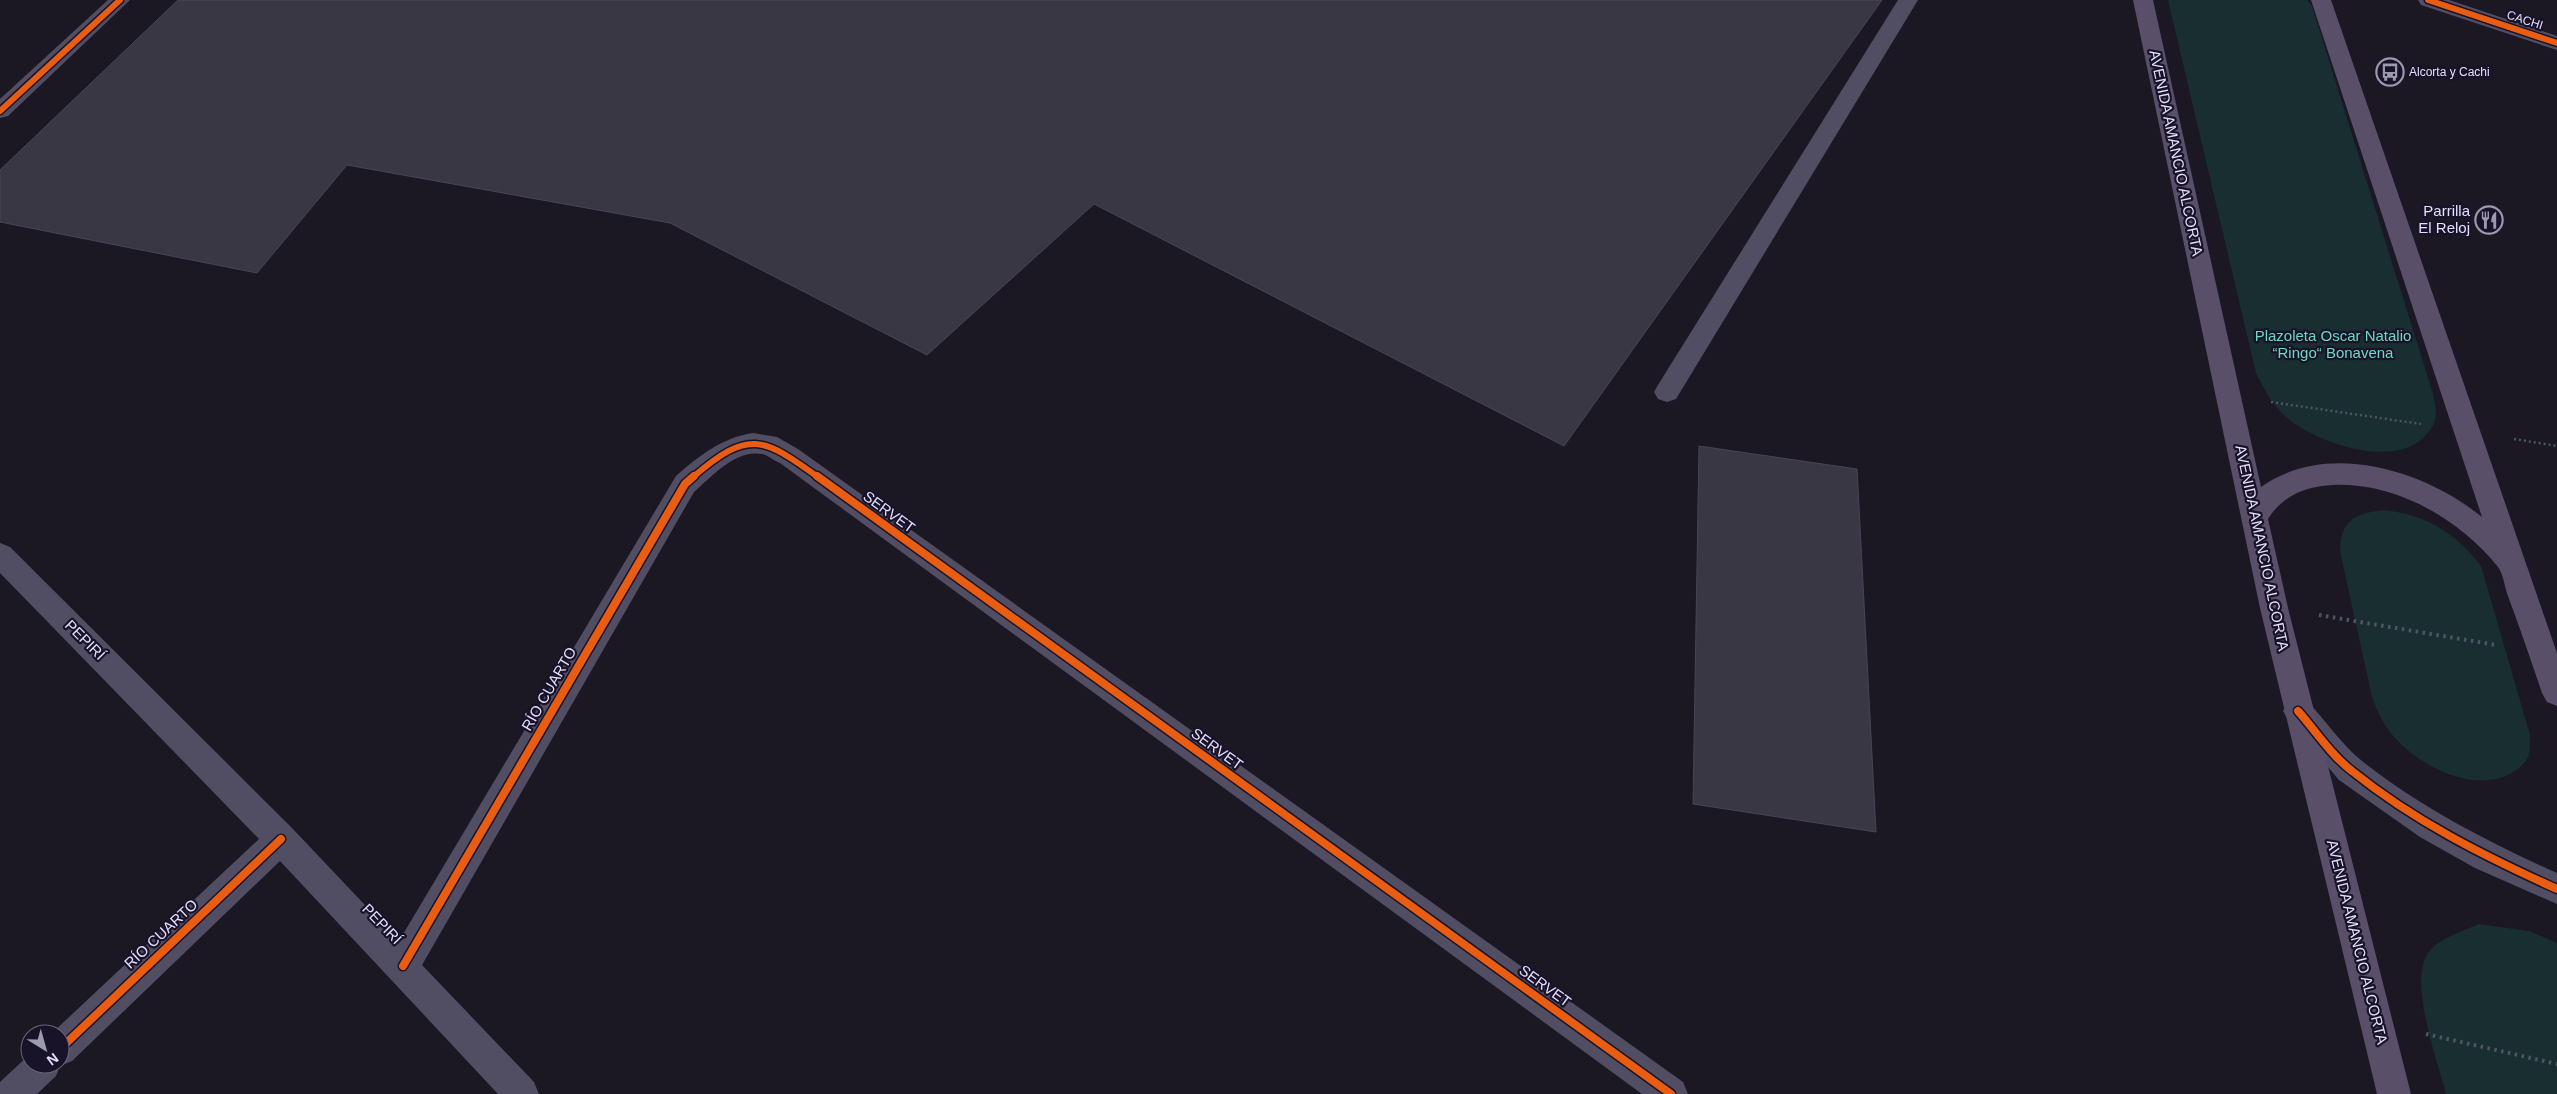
<svg xmlns="http://www.w3.org/2000/svg" width="2557" height="1094" font-family="Arial,sans-serif">
	<style>
		.green { fill: #182e31 }
		.building { fill: #3a3745; stroke: #484456 }
		.lines { fill: none; stroke-linecap: round; stroke-linejoin: round }
		.path-far1 { stroke: #4c5663; stroke-width: 2.5; stroke-dasharray: 2 3; stroke-linecap: butt }
		.path { stroke: #4c5663; stroke-width: 4; stroke-dasharray: 2.5 4.5; stroke-linecap: butt }
		.minor { fill: #514e64; fill-rule: evenodd }
		.major { fill: #594f68; fill-rule: evenodd }
		.cycleway-far1-casing { stroke: #181329; stroke-width: 9 }
		.cycleway-casing { stroke: #181329; stroke-width: 11 }
		.cycleway-far1 { stroke: #e95d12; stroke-width: 6 }
		.cycleway { stroke: #e95d12; stroke-width: 8 }
		.labels { text-anchor: middle; stroke-width: 4.5; stroke-linejoin: round; paint-order: stroke }
		.far-street-label { font-size: 12px; fill: #e3dffc; stroke: #181329 }
		.far-poi-label { font-size: 12px; fill: #e3dffc; stroke: #181329; text-anchor: start }
		.street-label { font-size: 15px; fill: #e3dffc; stroke: #181329 }
		.poi-label { font-size: 15px; fill: #e3dffc; stroke: #181329; text-anchor: end }
		.park-label { font-size: 15px; fill: #70d7c1; stroke: #181329 }
	</style>
	<rect width="100%" height="100%" fill="#1b1824"/>
	<g class="green">
		<path d="M2168,0h139l5,6 121,388c1,6 3,13 3,19 0,11 -7,19 -14,26 -33,29 -107,3 -136,-22 -14,-13 -22,-28 -30,-44z"/>
		<path d="M2383,510c42,4 72,22 98,56l49,169c0,6 0,13 -1,19 -3,10 -13,17 -21,21 -36,17 -86,-8 -111,-35 -12,-12 -19,-27 -25,-43l-32,-146c1,-31 14,-37 43,-41z"/>
		<path d="M2479,924l50,7 28,12v151h-111c-8,-32 -41,-119 -15,-145 13,-13 33,-18 48,-25z"/>
	</g>
	<g class="building">
		<polygon points="178,0 1882,0 1564,446 1094,204 927,355 670,223 347,165 257,273 0,222 0,170"/>
		<polygon points="1699,446 1857,469 1876,832 1693,804"/>
	</g>
	<g class="lines">
		<g class="path-far1">
			<polyline points="2271,402 2421,424"/>
			<polyline points="2514,439 2557,446"/>
		</g>
		<g class="path">
			<polyline points="2319,615 2496,645"/>
			<polyline points="2426,1034 2557,1064"/>
		</g>
		<g class="minor">
			<polygon points="108,0 130,0 8,116 0,118 0,99"/>
			<polygon points="1898,0 1918,0 1676,399 1667,402 1658,399 1654,392 1658,385"/>
			<polygon points="2418,0 2449,0 2557,36 2557,50 2421,5"/>
			<path d="M753,433l24,4 21,12 885,633 5,12h-46l-862,-631c-6,-2 -12,-8 -18,-9 -26,-5 -50,22 -68,38l-272,473 112,117 5,12h-41l-218,-233 -208,200 -12,5 -4,10 -19,18h-37v-12l30,-28v10h30v-30h-9l208,-195 -259,-266v-30l10,4 282,281 107,113 277,-465c23,-20 45,-38 77,-43z"/>
			<path d="M2298,698l10,4c18,19 34,43 54,59 60,47 126,81 195,112v31l-82,-36 -55,-31 -81,-57 -51,-60 -5,-9 5,-9z"/>
		</g>
		<path class="major" d="M2133,0h20l108,487c66,-47 163,-17 221,30l-171,-517h20l226,653v53l-10,-4 -5,-9c-11,-32 -22,-65 -34,-97 -3,-8 -5,-23 -10,-29 -38,-48 -103,-85 -165,-82 -27,1 -51,11 -65,34l20,89 123,486h-34l-117,-486z"/>
		<g class="cycleway-far1-casing">
			<g id="cycleway-far1">
				<polyline points="2428,0 2557,43"/>
				<polyline points="0,111 120,0"/>
				<path d="M693,477c56,-48 69,-40 125,0"/>
			</g>
		</g>
		<g class="cycleway-casing">
			<g id="cycleway">
				<polyline points="817,476 1671,1094"/>
				<path d="M2298,711c17,19 33,44 54,60 62,50 132,85 205,118"/>
				<polyline points="403,966 685,484 694,476"/>
				<polyline points="60,1049 281,839"/>
			</g>
		</g>
		<use href="#cycleway-far1" class="cycleway-far1"/>
		<use href="#cycleway" class="cycleway"/>
	</g>
	<defs>
		<g id="bus-ring" transform="scale(1.4375)"><circle r="9.5" fill="#181329" stroke="#9d99b0" stroke-width="1.5"/><path d="M-5-6H5V4H4V6H2V4H-2V6H-4V4H-5ZM-3.5-4V0h7V-4ZM-3.5 1.2v1.5H-2V1.2ZM2 1.2v1.5H3.5V1.2Z" fill="#9d99b0"/></g>
		<g id="restaurant-ring" transform="scale(1.4375)"><circle r="9.5" fill="#181329" stroke="#9d99b0" stroke-width="1.5"/><path d="M-5-6h1v4h1v-4h1v4h1v-4h1v5L-1.5 .5V6h-2V.5L-5-1ZM5-6V6H3V1.5H1.5Q1.5-4 5-6Z" fill="#9d99b0"/></g>
	</defs>
	<g fill-rule="evenodd">
		<use href="#bus-ring" x="2390" y="72"/>
		<use href="#restaurant-ring" x="2489" y="220"/>
	</g>
	<g class="labels">
		<g class="far-street-label">
			<text transform="translate(2525 20) rotate(18)" y="4">CACHI</text>
		</g>
		<g class="far-poi-label">
			<text x="2409" y="76">Alcorta y Cachi</text>
		</g>
		<g class="street-label">
			<text transform="translate(2176 153) rotate(78)" y="5">AVENIDA AMANCIO ALCORTA</text>
			<text transform="translate(889 512) rotate(36)" y="5">SERVET</text>
			<text transform="translate(2262 548) rotate(78)" y="5">AVENIDA AMANCIO ALCORTA</text>
			<text transform="translate(85 640) rotate(45)" y="5">PEPIRÍ</text>
			<text transform="translate(549 689) rotate(-60)" y="5">RÍO CUARTO</text>
			<text transform="translate(1217 749) rotate(36)" y="5">SERVET</text>
			<text transform="translate(382 924) rotate(46)" y="5">PEPIRÍ</text>
			<text transform="translate(161 934) rotate(-43)" y="5">RÍO CUARTO</text>
			<text transform="translate(2357 942) rotate(76)" y="5">AVENIDA AMANCIO ALCORTA</text>
			<text transform="translate(1545 986) rotate(36)" y="5">SERVET</text>
		</g>
		<g class="poi-label">
			<text x="2470" y="216">Parrilla<tspan x="2470" dy="17">El Reloj</tspan></text>
		</g>
		<g class="park-label">
			<text x="2333" y="341">Plazoleta Oscar Natalio<tspan x="2333" dy="17">“Ringo“ Bonavena</tspan></text>
		</g>
	</g>
	<g transform="translate(45 1049) rotate(143)"><circle r="24" fill="#181329" stroke="#69657d"/>
	<path d="M0-4L9 19L0 12L-9 19Z" fill="#9d99b0"/>
	<text y="-8" font-size="14" font-weight="bold" text-anchor="middle" fill="#e3dffc">N</text>
	</g>
</svg>
